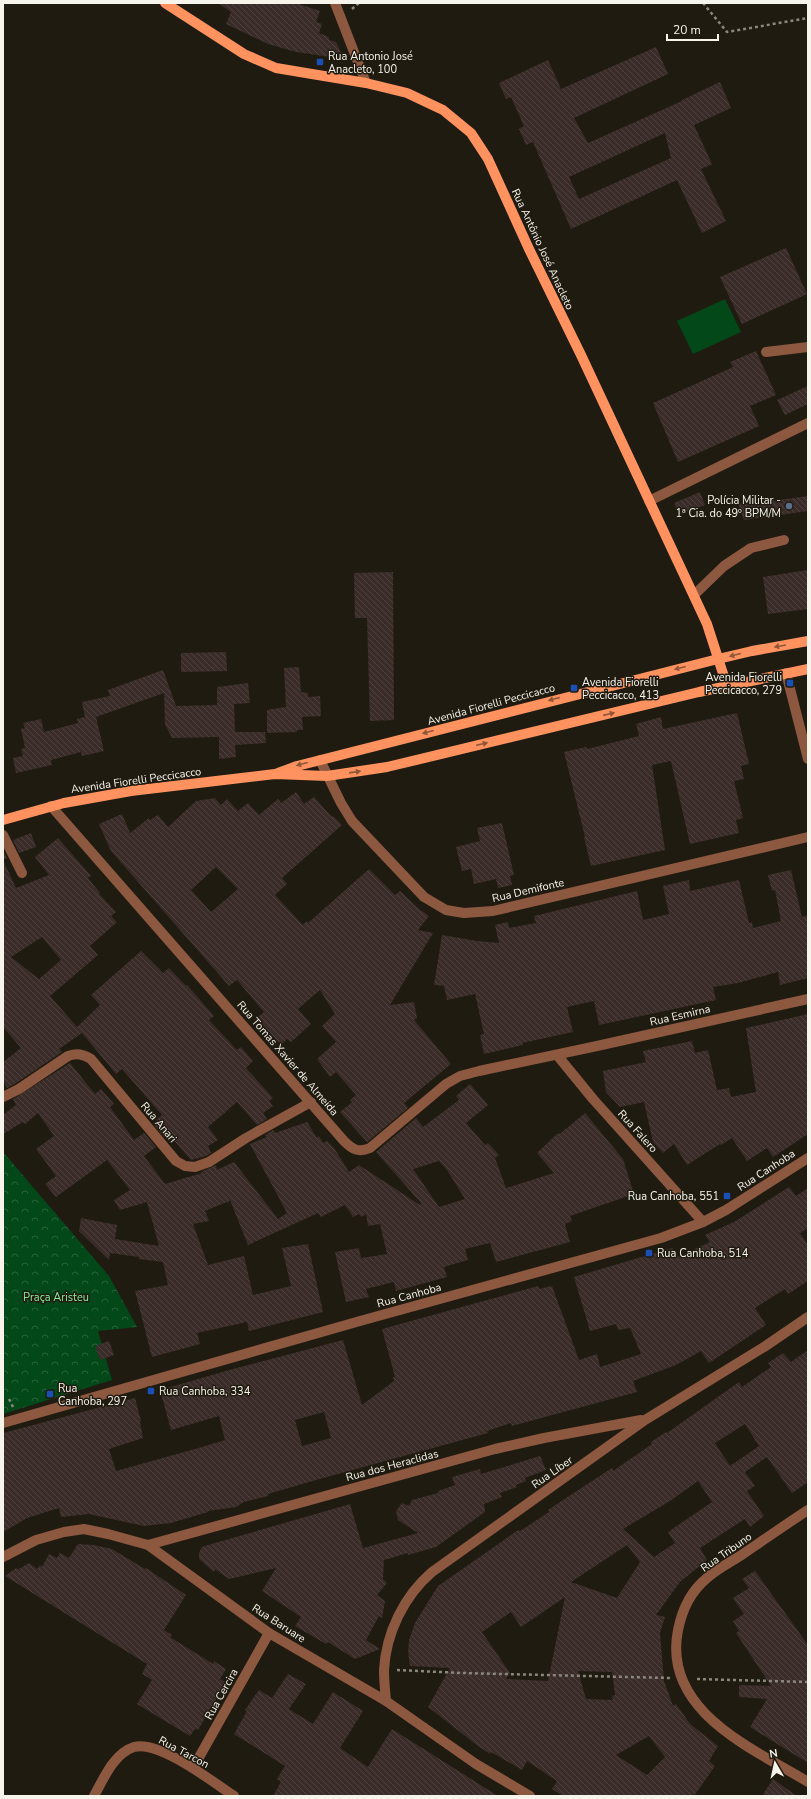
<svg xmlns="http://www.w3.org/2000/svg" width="811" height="1799" font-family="'Nunito Sans',sans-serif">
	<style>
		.grass { fill: #024819 }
		.park { fill: url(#park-crowns) }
		.building { fill: url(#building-back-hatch); fill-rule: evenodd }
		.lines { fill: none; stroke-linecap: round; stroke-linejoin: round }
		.path { stroke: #8b877d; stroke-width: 2.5; stroke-dasharray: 3 3; stroke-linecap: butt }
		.minor { stroke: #8c5840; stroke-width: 10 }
		.major { stroke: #ff925f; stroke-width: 10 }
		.oneway { fill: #905638 }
		.transit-dot { fill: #1a4fb4; stroke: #201b10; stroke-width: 1.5 }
		.service-dot { fill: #5c6f8a; stroke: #201b10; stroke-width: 1.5 }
		.labels { text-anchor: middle; stroke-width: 3; stroke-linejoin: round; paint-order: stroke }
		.poi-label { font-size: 11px; fill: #f7f4ec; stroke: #201b10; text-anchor: start }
		.street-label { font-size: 11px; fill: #f7f4ec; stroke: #201b10 }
		.park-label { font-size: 11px; fill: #8cec9c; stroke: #201b10 }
	</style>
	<defs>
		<pattern id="park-crowns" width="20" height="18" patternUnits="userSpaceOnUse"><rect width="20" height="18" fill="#024819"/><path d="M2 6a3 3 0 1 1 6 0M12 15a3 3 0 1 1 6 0" fill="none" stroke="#28633b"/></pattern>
		<pattern id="building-back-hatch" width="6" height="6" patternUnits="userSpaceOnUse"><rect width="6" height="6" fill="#3a2c29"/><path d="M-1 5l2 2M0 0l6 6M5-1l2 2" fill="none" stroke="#4e413e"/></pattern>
	</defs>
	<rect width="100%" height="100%" fill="#201b10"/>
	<polygon class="grass" points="725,299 741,332 693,354 677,321"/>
	<polygon class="park" points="3,1152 109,1276 137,1327 98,1331 112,1380 3,1414"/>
	<g class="building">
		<polygon points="218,3 296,3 320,11 316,22 322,24 319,33 329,37 329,40 336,42 344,59 296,52 268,44 226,24 231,12"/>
		<path d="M656,47l12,27 -94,44 14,25 94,-42v-1l38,-18 11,26 -37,17 18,39 -11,5 25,52 -24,12 -25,-53 -106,49 -38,-87 -7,3 -7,-16 5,-3 -13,-29 -5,2 -7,-16 49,-23 13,29zM665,133l6,25 -92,41 -10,-22z"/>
		<polygon points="786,248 807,294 742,324 720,277"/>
		<polygon points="756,351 776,395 750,406 759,426 678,462 653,403 733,367 730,362"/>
		<polygon points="808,386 808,404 785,415 777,400"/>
		<polygon points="700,492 705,505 679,515 674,503"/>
		<polygon points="808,496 808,511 744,520 738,504 773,497 773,501"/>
		<polygon points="808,570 808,609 768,614 763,577"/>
		<polygon points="393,572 394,720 370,721 367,618 355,618 354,573"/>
		<polygon points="226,652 227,671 181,672 181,653"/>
		<polygon points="299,667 301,692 308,693 308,697 320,696 321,716 302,717 303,730 297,730 297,732 267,733 267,710 286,707 284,668"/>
		<polygon points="163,670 176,706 217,705 217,687 248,683 250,703 234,704 235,732 265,732 266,743 235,745 236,757 219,759 219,737 172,738 165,724 164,693 96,717 104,751 82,756 81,752 51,760 52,765 16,773 13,758 23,756 21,749 25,748 21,729 25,728 23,723 41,719 44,732 78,723 77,719 85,717 82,702 110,696 108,690"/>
		<polygon points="737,713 749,764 741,766 744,779 734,781 743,818 736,820 739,833 690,844 671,761 652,765 665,850 591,866 584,837 585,837 564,752 586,747 587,749 639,736 636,724 661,717 663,729"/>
		<path d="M296,792l8,12 10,-7 18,20 1,-1 9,9 -60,53 5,6 -12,11 28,30 4,-4 1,2 61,-54 26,26 5,-4 19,18 10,7 -11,14 15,3 -43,72 24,-3 3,16 -3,2 37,44 -47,39 4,5 -41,34 -27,-30 12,-10 -2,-2 6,-5 -20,-23 -6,5 -13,-18 19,-17 -14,-16 13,-12 -15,-24 -22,19 13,15 -20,18 -4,-3 -6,6 -24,-27 7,-6 -27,-32 -8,6 -118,-135 -12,-27 23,-10 8,19 19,-15 1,2 8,-5 10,12 28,-26 19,-3 6,7 6,-6 11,12 10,-8 11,12 19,-16 3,4zM216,867l22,22 -27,23 -20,-22z"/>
		<polygon points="502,823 514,875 510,876 512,885 498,888 496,879 474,884 471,869 462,871 456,847 480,841 477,828"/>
		<polygon points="31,833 36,847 19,853 13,840"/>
		<path d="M58,838l33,38 -3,2 12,15 -1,1 17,18 -5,4 6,6 -27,24 8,9 -48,41 27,31 23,-22 -9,-10 50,-44 22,22 6,-5 17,18 1,-1 27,31 -5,4 28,30 4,-3 12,14 -7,7 27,30 -4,3 4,5 -10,7 4,6 -10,6 -20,-23 -29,25 10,13 -10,6 3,7 -5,3 -15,4 -21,-24 -4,3 -12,-14 4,-3 -2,-2 6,-5 -40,-46 -6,5 -34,-41 -23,16 3,3 -46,31 -9,5 -4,-8v-18l18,-14 -18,-21v-177l4,8 -4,2 13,28 33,-13 -14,-18zM42,937l19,23 -22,19 -28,-22z"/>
		<polygon points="791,870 802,917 808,915 808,978 780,985 778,972 738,983 713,987 716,1000 599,1025 594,1001 567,1007 573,1032 522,1043 523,1045 484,1054 480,1035 484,1034 475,994 447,1000 444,986 434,985 442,935 477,941 499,943 495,925 508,922 509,928 536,923 534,916 637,891 643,920 669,914 663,886 689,880 690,891 739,880 749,923 752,922 753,928 781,921 775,890 772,891 768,875"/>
		<polygon points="808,1014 808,1134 773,1157 767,1148 747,1161 732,1138 721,1145 720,1144 687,1165 674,1144 663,1153 653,1142 644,1102 620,1107 606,1092 603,1071 646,1062 643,1051 692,1041 695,1053 708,1050 717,1090 729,1088 731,1097 756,1092 746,1028"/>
		<path d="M70,1063l25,31 6,-5 13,15 -4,3 24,33 10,-7 12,14 -12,9 21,28 37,-11 -1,-1 15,-7 1,5 17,-8 44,57 9,-6 -37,-69 17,-7 -2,-2 8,-5 2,3 32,-11 10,16 2,-2 4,7 4,-2 7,7 15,24 10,-7 61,40 1,-2 -45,-51 40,-34 7,9 36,-27 -3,-4 14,-12 18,21 -22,18 19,22 3,-2 11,12 -4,3 11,30 48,-15 -17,-20 20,-19 4,-1 24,-20 38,46 11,35 -64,22 2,5 -7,3 5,18 -74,20 -6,-19 -25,6 3,11 -24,7 3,10 -51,14 -2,-9 -28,7 3,8 -23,5 -11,-50 24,-4 2,10 26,-4 -7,-30 -12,2 -2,-12 -5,3 -2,-3 -6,3 -8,-12 -24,12 -3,-4 -70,32 -18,-45 -2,3 -1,-1 -22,9 4,10 -16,3 15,41 36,-9 9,39 38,-9 -9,-38 26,-4 15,68 -74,19 -2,-9 -50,11 3,11 -48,13 -17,-66 33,-6 -5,-23 -24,-3v-2l-29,-4 -1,7 -30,-29 2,-13 36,7 -2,14 44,7 -12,-44 -27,8 -6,-10 16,-10 -23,-30 -51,37 -11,-13 11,-8 -20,-27 18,-13 -16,-23 -13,11 -2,-2 -20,12v-19l13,-10 -3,-6zM439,1161l8,9 18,29 -26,8 -26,-38z"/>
		<path d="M789,1187l7,9 12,-8v40l-8,5 8,12v36l-20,13 -3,-5 -30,19 11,17 -57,38 -8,-12 -25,14 -43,16 4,11 -125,34 -1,-3 -24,8 1,2 -172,47 -48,14v2l-24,6 -8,5 -28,4v1l-37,11 -27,3 -55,-12 -28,3 -2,-9 -32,10 -24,14v-99l132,-35 6,23 -1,1 3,16 -34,11 7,22 86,-24 23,-7 -6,-24 -48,14 -11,-40 73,-21 110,-29 19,65 32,-24 -1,-4h2l-13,-48 156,-43 1,3 13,-3 27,74 18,-6 3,13 41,-13 -11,-26 -12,2 -2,-6 -26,7 -16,-54 98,-29 6,9 32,-15 -5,-7 29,-13zM324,1412l7,26 -29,8 -7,-26z"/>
		<polygon points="109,1341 114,1355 100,1360 95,1346"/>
		<path d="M808,1350v132l-16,11 -25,-36 -22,15 10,14 -8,5 17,25 -14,11 -5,-8 -45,29 7,12 -27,22 -24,33 9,2 -5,16 4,48 9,25 3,-2 14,20 28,22 -9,15 6,5 -21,30h-131l-11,-7 5,-8 -30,-20 -5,9 -31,-18 -1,2 -12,-8 -50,-39 22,-39 -40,-2 -2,-14 1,-12 6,-17 23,-37 66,-46 14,-10 2,1 29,-19 -1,-2 41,-27 23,-15 1,3 39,-27 -1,-2 15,-10 1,1 72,-51 3,5 29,-20 -3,-4 15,-10 8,9zM745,1424l14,22 -29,20 -15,-23zM698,1481l14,21 -44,30 7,11 -21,14 -31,-28 47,-28zM627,1545l13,17 -23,36 -46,-16zM565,1597l-17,84 -42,-2 4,-6 -28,-41 29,-20 10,15zM578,1671l34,1 3,23 -3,1 1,4 -27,-1zM649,1736l16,21 -18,18 -31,-20z"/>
		<polygon points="540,1456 546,1470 525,1478 526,1481 516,1485 517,1487 500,1493 502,1497 484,1504 485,1512 436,1547 408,1555 408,1553 384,1560 383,1579 387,1583 377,1595 385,1601 382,1618 379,1616 366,1640 380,1649 355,1659 328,1642 326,1644 295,1626 301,1617 262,1591 276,1568 229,1579 215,1569 214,1572 199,1559 199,1553 202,1547 208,1545 350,1504 363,1548 418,1533 398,1520 396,1511 402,1503 409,1506 412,1500 438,1493 438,1491 455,1485 452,1477 480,1469 481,1474"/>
		<polygon points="78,1544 94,1545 112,1549 145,1569 146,1568 186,1595 164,1630 172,1635 170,1637 213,1664 214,1661 226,1669 220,1679 226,1683 198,1730 195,1729 190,1736 137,1704 152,1680 142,1674 147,1664 5,1576 16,1568 19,1569 29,1563 37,1569 40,1565 42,1567 49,1554 57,1558 60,1553 69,1558"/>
		<polygon points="755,1571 808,1645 808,1763 750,1727 767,1699 739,1697 739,1685 771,1686 736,1633 739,1631 733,1621 744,1614 733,1598 749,1588 742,1579"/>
		<polygon points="288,1674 306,1684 289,1709 313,1724 333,1692 363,1711 340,1748 368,1767 392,1729 498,1796 273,1796 281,1782 277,1779 285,1766 234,1734 247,1711 245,1710 259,1690 272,1698"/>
		<polygon points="773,1779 797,1796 762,1796"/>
	</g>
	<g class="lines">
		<g class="path">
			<polyline points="703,3 727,32 808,18"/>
			<polyline points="352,9 359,3"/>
			<polyline points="9,1399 13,1407"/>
			<polyline points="397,1670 462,1673 670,1678"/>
			<polyline points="697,1679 808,1682"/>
		</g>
		<g class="minor">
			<polyline points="335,3 366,83"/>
			<polyline points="766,352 808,347"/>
			<polyline points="649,501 808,423"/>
			<polyline points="694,595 724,566 751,548 784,540"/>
			<polyline points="786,673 808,759"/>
			<polyline points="320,760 341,803 352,821 424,897 446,910 464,913 493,911 808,837"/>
			<path d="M51,806l293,335c8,8 14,12 26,7l76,-64 14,-8 19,-5 118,-25 211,-47"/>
			<polyline points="3,835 22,873"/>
			<polyline points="557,1055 593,1099 703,1222"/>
			<path d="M3,1097l16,-8 49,-33c9,-3 15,-2 23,3l85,102 9,5 10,1 14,-5 37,-24 65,-36"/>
			<polyline points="3,1423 360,1321 661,1238 703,1222 726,1210 808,1158"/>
			<path d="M808,1510c-23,15 -46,31 -68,46 -11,7 -23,13 -33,22 -16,13 -25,32 -29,52 -16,81 74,118 130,152"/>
			<polyline points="148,1545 495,1449 544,1438 641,1420"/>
			<polyline points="3,1557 36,1540 64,1532 84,1529 108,1534 148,1545 269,1633 386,1701 476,1764 530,1796"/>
			<path d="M386,1701c-1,-10 -2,-21 -2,-31 2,-37 20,-74 48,-98l213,-152 119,-73 44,-30"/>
			<polyline points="193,1768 269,1633"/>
			<path d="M94,1796c9,-16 20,-43 40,-49 25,-7 79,35 100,49"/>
		</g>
		<g class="major">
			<polyline points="165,3 244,54 276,68 366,83 407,93 443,110 471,133 488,159 529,249 581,355 707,624 727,686"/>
			<polyline points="278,773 297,766 718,659 752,651 808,641"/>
			<polyline points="3,820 64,803 131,791 275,774 327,776 387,767 699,692 808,669"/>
		</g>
	</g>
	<defs><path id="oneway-solid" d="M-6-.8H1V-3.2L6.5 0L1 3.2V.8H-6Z"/></defs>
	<g class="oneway">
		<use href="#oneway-solid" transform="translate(780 646) rotate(170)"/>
		<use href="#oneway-solid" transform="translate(735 655) rotate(166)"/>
		<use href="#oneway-solid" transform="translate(680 668) rotate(166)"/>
		<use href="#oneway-solid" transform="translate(554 699) rotate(165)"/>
		<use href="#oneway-solid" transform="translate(609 714) rotate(-13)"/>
		<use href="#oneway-solid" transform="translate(428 732) rotate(165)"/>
		<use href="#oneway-solid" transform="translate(482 744) rotate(-13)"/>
		<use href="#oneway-solid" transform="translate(302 764) rotate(165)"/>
		<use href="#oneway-solid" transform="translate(355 772) rotate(-8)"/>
	</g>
	<g class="transit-dot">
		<rect x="316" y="58" width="8" height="8" rx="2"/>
		<rect x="786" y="679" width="8" height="8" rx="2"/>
		<rect x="570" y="684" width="8" height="8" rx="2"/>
		<rect x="723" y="1192" width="8" height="8" rx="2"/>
		<rect x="645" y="1249" width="8" height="8" rx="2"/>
		<rect x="147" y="1387" width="8" height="8" rx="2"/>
		<rect x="46" y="1390" width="8" height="8" rx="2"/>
	</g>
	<circle class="service-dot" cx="789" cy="506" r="4"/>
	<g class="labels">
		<g class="poi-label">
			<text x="328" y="60">Rua Antonio José<tspan x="328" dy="13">Anacleto, 100</tspan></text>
			<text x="781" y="504" text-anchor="end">Polícia Militar -<tspan x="781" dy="13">1ª Cia. do 49º BPM/M</tspan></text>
			<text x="782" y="681" text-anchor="end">Avenida Fiorelli<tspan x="782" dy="13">Peccicacco, 279</tspan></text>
			<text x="582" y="686">Avenida Fiorelli<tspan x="582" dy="13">Peccicacco, 413</tspan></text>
			<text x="719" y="1200" text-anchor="end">Rua Canhoba, 551</text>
			<text x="657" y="1257">Rua Canhoba, 514</text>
			<text x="58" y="1392">Rua<tspan x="58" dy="13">Canhoba, 297</tspan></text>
			<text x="159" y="1395">Rua Canhoba, 334</text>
		</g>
		<g class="street-label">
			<text transform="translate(543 249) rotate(65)" y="4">Rua Antônio José Anacleto</text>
			<text transform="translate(491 704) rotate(-15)" y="4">Avenida Fiorelli Peccicacco</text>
			<text transform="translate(136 780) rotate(-8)" y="4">Avenida Fiorelli Peccicacco</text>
			<text transform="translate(528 890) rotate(-13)" y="4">Rua Demifonte</text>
			<text transform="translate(680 1015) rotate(-13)" y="4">Rua Esmirna</text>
			<text transform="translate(288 1058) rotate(49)" y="4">Rua Tomas Xavier de Almeida</text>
			<text transform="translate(159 1122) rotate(50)" y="4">Rua Anari</text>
			<text transform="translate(638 1131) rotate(48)" y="4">Rua Falero</text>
			<text transform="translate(766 1170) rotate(-33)" y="4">Rua Canhoba</text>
			<text transform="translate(409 1295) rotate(-15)" y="4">Rua Canhoba</text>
			<text transform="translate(392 1465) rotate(-15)" y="4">Rua dos Heraclidas</text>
			<text transform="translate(552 1472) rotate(-35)" y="4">Rua Líber</text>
			<text transform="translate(726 1552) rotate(-35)" y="4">Rua Tribuno</text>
			<text transform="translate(279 1623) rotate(33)" y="4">Rua Baruare</text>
			<text transform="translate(221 1694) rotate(-61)" y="4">Rua Cercira</text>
			<text transform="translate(184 1752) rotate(28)" y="4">Rua Tarcon</text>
		</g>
		<g class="park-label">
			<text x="56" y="1301">Praça Aristeu</text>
		</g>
	</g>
	<rect width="811" height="1799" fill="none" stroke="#f7f4ec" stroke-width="8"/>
	<g transform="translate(775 1763) rotate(351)" stroke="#201b10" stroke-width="3" paint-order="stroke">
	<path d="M0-3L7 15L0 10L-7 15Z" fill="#f7f4ec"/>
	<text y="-6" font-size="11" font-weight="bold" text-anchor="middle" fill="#f7f4ec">N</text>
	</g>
	<path d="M667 34v6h51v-6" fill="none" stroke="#f7f4ec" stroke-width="2"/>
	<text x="673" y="34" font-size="12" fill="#f7f4ec" stroke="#201b10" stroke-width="3" paint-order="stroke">20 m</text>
</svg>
